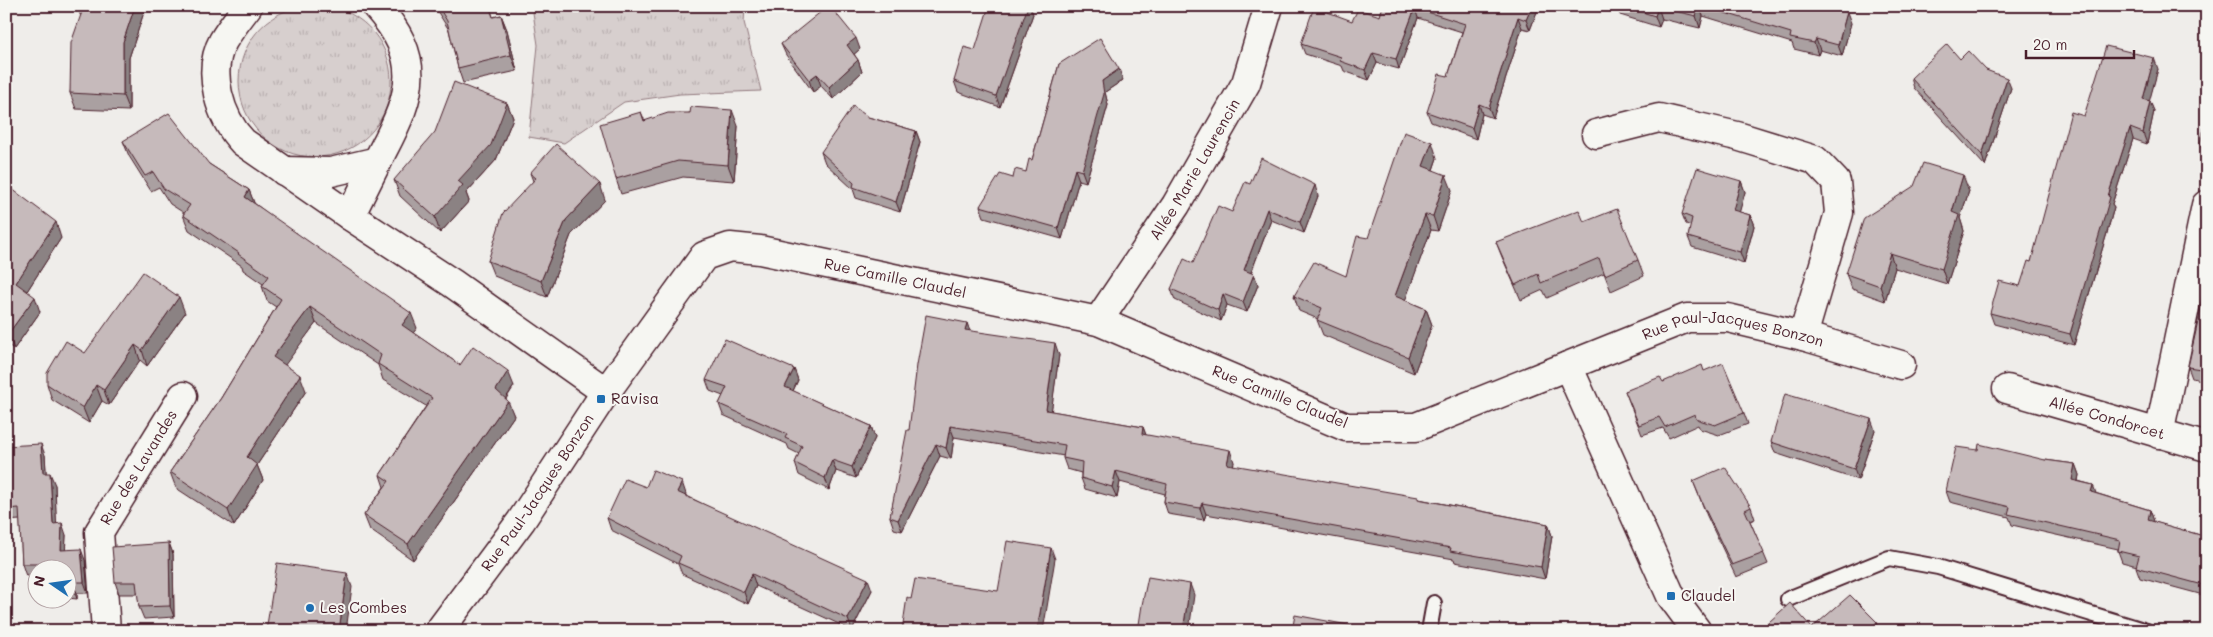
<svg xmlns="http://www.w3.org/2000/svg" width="2213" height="637" font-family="Mali,sans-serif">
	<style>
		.grass { fill: url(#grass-tufts); stroke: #90777c }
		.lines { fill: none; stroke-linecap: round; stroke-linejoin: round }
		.lane-casing { stroke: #4a1f2b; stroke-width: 18 }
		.street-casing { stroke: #4a1f2b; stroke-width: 31 }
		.lane { stroke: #f6f6f2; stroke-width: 14 }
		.street { stroke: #f6f6f2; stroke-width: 28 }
		.wall { fill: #aaa0a1; stroke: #4a1f2b }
		.shaded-wall { fill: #8b8283; stroke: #4a1f2b }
		.building { fill: #c6babb; stroke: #4a1f2b }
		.poi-dot { fill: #1f6fb2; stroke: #f6f6f2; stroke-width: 2 }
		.labels { text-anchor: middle; stroke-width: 4; stroke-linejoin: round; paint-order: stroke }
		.street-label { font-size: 15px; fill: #4a1f2b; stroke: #f6f6f2 }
		.poi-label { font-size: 15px; fill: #4a1f2b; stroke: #f6f6f2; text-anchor: start }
	</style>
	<defs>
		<pattern id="grass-tufts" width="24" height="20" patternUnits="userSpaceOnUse" patternTransform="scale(1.25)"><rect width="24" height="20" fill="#d7cfce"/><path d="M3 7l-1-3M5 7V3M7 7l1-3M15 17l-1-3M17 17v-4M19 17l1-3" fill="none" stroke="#bab1b1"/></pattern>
	</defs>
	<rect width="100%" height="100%" fill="#efedea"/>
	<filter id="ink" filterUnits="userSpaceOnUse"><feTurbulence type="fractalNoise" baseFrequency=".02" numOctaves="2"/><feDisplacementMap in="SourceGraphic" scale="10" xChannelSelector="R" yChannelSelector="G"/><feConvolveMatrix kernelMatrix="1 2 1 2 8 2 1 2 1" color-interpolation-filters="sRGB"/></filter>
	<g filter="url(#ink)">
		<g class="grass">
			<circle cx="315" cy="81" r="76"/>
			<polygon points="532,6 745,6 744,22 761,91 680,94 624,102 564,143 529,137 538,45"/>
		</g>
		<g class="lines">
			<g class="lane-casing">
				<g id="lane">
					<polyline points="1788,599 1889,558 1938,567 2147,631"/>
					<polyline points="1429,631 1434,603"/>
				</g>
			</g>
			<g class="street-casing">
				<g id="street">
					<path d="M248,6c-9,12 -18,23 -25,35 -17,31 -3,77 20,101l107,74c11,-22 22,-44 33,-66 30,-57 40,-91 -7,-144"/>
					<polyline points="1596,134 1659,118 1737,136 1815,160 1836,182 1839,213 1803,336"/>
					<polyline points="284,171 331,172 378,161"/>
					<polyline points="350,216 452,283 606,392"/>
					<path id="s1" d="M1098,321l78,-116 70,-122 23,-77"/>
					<polyline points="1568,366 1671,596 1697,631"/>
					<path id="s2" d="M2007,389l200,58"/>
					<polyline points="2159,434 2206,205"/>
					<path id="s3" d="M106,631l-7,-99 84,-136"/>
					<path id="s4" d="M439,631l82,-110 80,-122 103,-143 26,-9 30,3 338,71 248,106h70l271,-109h41l75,18 98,29"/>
				</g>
			</g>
			<use href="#lane" class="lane"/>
			<use href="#street" class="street"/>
		</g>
		<g class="wall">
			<polygon points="77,6 146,6 129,58 129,111 76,109 70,93 81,17"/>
			<polygon points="434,6 490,6 493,17 501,15 507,30 517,71 463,83 458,68 449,30"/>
			<polygon points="1383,6 1549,6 1547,12 1538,9 1530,30 1522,28 1493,118 1482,114 1476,139 1431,122 1427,112 1448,76 1462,32 1418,18 1399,69 1377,63 1369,80 1344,71 1342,66 1305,54 1301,44 1352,21 1380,16"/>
			<polygon points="1616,6 1826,6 1851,23 1842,56 1820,50 1818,55 1794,49 1792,43 1703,16 1700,28 1662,19 1659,27 1620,15"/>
			<polygon points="1033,14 1000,107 958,92 954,81 975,50"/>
			<polygon points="781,44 860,49 854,54 858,60 862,72 833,99 821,86 813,92 786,55"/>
			<polygon points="1960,59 1986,70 2011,88 1985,166 1914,88 1911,78"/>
			<polygon points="1059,64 1123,80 1105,92 1108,105 1086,182 1079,180 1062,239 984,217 980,206 1013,178 1026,172 1032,160"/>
			<polygon points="2158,69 2149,100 2154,111 2147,144 2133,139 2112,204 2114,207 2107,233 2074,345 1994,324 1990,313 2020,286 2031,262 2084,116"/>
			<polygon points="507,103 513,118 496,160 466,193 469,201 440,233 400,196 394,180"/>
			<polygon points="641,112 645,121 690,113 738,126 734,181 683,177 621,194 616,179"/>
			<polygon points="868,117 916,131 920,142 900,212 856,198 853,189 825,163 821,152"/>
			<polygon points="2207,117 2207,156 2204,156 2200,144"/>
			<polygon points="123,141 209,164 249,190 254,203 417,328 413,333 460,365 514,386 506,399 514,416 413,560 370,530 364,515 384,487 380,475 426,406 383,380 378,365 316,323 284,365 306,391 257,465 263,480 234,526 176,488 170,472 221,398 276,307 267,301 262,286 263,284 243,270 242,266 189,230 183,215 184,213 170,204 159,187 151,191 129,156"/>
			<polygon points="1437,158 1433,170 1452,190 1438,231 1431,230 1405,300 1426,309 1432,325 1414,373 1323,335 1317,320 1318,319 1299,311 1294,296 1346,276 1368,238"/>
			<polygon points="530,173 605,200 571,235 547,297 494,276 488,261 533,181"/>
			<polygon points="1741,181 1745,192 1739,212 1750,215 1754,226 1744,263 1692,247 1688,237 1691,226 1686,224 1682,214"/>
			<polygon points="1250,184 1318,196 1304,233 1271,220 1251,273 1254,274 1258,285 1247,312 1227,305 1221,321 1175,300 1171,289 1193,263 1232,212"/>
			<polygon points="6,188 61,238 27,291 40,312 14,349 6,344"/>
			<polygon points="1969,191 1960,218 1964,231 1947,284 1895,268 1885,301 1852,289 1846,274"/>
			<polygon points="1584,222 1638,260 1644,276 1611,291 1604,273 1547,298 1543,290 1521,300 1502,257 1496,242"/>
			<polygon points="2207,300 2207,381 2192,378 2188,367"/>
			<polygon points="185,313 147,366 140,360 109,405 102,401 89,423 52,400 47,384 85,353"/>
			<polygon points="967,323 969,331 1059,355 1051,411 1143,427 1146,435 1234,462 1233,466 1419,499 1548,524 1552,536 1545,579 1455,562 1454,559 1206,514 1204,520 1168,514 1164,502 1165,494 1120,482 1117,498 1085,489 1081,478 1081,473 1067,469 1063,458 1064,456 954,437 951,459 940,456 902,531 894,529 890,517 909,430"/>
			<polygon points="794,369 798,380 793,391 871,426 875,438 856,478 836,471 829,490 799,475 795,463 799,454 789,449 787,444 723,415 719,404 723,396 710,391 706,380"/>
			<polygon points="1704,371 1744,413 1748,424 1719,435 1700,429 1698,425 1669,438 1663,428 1642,435 1625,391 1663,382"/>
			<polygon points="1875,430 1858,480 1775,453 1771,442"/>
			<polygon points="6,446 45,455 46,473 55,485 56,524 66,535 65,550 85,560 88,593 77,593 77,599 68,598 68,570 38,570 38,575 26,576 22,564 20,520 6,521"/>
			<polygon points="2045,460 2075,464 2079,475 2078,481 2093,485 2095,493 2150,510 2154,522 2207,537 2207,596 2140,578 2136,567 2137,566 2122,562 2118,551 2118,549 2012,525 2009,517 1950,502 1946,491"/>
			<polygon points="1693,481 1751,507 1755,519 1750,521 1768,564 1736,577 1707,516"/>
			<polygon points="646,487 686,494 685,495 872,590 852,630 756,586 748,604 682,574 678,564 611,530 607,518"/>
			<polygon points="169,543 173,554 174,617 144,619 139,607 138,594 119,594 115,582"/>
		</g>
		<g class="shaded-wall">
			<polygon points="135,6 146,6 129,58 129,111 123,96 123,42"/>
			<polygon points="1025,6 1030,6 1033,14 1000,107 996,96"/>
			<polygon points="1532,6 1537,6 1538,9 1530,30 1526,20"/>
			<polygon points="1545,6 1549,6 1547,12"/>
			<polygon points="1699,6 1703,16 1700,28 1696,16"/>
			<polygon points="1658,7 1662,19 1659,27 1655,16"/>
			<polygon points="1415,8 1418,18 1399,69 1396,59"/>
			<polygon points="1847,12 1851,23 1842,56 1838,45"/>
			<polygon points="501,15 507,30 517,71 511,55"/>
			<polygon points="1518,17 1522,28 1493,118 1489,108"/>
			<polygon points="856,38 860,49 851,57 847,45"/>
			<polygon points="1816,39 1820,50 1818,55 1814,43"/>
			<polygon points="1373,53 1377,63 1369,80 1365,70"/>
			<polygon points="2154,58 2158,69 2147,110 2143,99"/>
			<polygon points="858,60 862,72 833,99 829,87"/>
			<polygon points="1119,69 1123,80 1105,92 1108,105 1086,182 1082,171 1102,81"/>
			<polygon points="817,74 821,86 813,92 809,80"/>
			<polygon points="2007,78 2011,88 1985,166 1982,155"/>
			<polygon points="2150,101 2154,111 2147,144 2143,133"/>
			<polygon points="507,103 513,118 496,160 466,193 469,201 440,233 435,217"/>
			<polygon points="1479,104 1482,114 1476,139 1472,128"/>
			<polygon points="732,110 738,126 734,181 728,165"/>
			<polygon points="2130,128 2133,139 2112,204 2114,207 2107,233 2074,345 2070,334 2108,196"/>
			<polygon points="916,131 920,142 900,212 896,202"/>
			<polygon points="1432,142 1437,158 1429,181 1423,166"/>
			<polygon points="1075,169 1079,180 1062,239 1058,228"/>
			<polygon points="1446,175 1452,190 1438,231 1433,216"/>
			<polygon points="1963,175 1969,191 1960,218 1964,231 1947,284 1942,269 1952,212"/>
			<polygon points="1741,181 1745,192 1737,221 1733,210"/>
			<polygon points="600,184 605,200 571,235 547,297 541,281 566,220"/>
			<polygon points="1315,185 1318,196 1304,233 1300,222"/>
			<polygon points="249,190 255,205 245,197"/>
			<polygon points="1267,209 1271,220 1248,280 1244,270"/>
			<polygon points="1425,215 1431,230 1401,312 1395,296"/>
			<polygon points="1750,215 1754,226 1744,263 1740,252"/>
			<polygon points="56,222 61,238 22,299 16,283"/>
			<polygon points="1890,253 1895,268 1885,301 1880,286"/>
			<polygon points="1254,274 1258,285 1247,312 1243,302"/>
			<polygon points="1223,294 1227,305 1221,321 1218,310"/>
			<polygon points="35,297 40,312 14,349 8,334"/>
			<polygon points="179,297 185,313 147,366 142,350"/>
			<polygon points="310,307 316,323 279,373 273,357"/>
			<polygon points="1426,309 1432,325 1414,373 1408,357"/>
			<polygon points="411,313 417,328 407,341 402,325"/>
			<polygon points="967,323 971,334 965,330"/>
			<polygon points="1055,343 1059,355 1050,421 1046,410"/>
			<polygon points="135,345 140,360 109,405 104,390"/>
			<polygon points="794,369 798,380 789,399 785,387"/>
			<polygon points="508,371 514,386 501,405 496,390"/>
			<polygon points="300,375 306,391 257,465 263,480 234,526 228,510 247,457"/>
			<polygon points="96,385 102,401 89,423 83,408"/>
			<polygon points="508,401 514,416 413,560 408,544"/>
			<polygon points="1871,419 1875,430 1858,480 1854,469"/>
			<polygon points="871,426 875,438 856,478 852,467"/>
			<polygon points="950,426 954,437 951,459 946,448"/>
			<polygon points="1143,427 1147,438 1142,434"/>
			<polygon points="41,444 45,455 47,485 43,473"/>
			<polygon points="936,444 940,456 902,531 898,520"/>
			<polygon points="1230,450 1234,462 1231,476 1227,464"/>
			<polygon points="832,460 836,471 829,490 825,478"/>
			<polygon points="2075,464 2079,475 2076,491 2072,480"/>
			<polygon points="1116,471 1120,482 1117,498 1112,487"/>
			<polygon points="50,473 55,485 57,536 53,524"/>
			<polygon points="682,482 686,494 682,503 677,492"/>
			<polygon points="2093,485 2097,496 2091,492"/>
			<polygon points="1202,503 1206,514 1204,520 1200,508"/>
			<polygon points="2150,510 2154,521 2152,531 2148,520"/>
			<polygon points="62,523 66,535 65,561 61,550"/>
			<polygon points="1548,524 1552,536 1545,579 1541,567"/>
			<polygon points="169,543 173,554 174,617 170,606"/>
			<polygon points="1051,548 1055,559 1043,631 1037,631"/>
			<polygon points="81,549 85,560 88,593 84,582"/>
			<polygon points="2207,572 2207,595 2203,585"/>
			<polygon points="347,573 352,587 346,631 339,631"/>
			<polygon points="752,574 756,586 748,604 744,592"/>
			<polygon points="868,579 872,590 852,630 848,619"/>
			<polygon points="73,582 77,593 77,599 73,587"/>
			<polygon points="1190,584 1194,595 1189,631 1183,631"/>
			<polygon points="1877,622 1880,631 1867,631"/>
		</g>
		<g class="building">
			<polygon points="84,6 135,6 123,42 123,96 70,93 71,43"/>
			<polygon points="438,6 489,6 493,17 501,15 511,55 458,68 447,21"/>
			<polygon points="828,6 830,6 856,38 847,45 858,60 829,87 817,74 809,80 781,44"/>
			<polygon points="989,6 1028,6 996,96 954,81 964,47 975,50"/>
			<polygon points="1383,6 1532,6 1526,20 1518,17 1489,108 1479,104 1472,128 1427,112 1439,74 1448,76 1465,24 1415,8 1396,59 1373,53 1365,70 1340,61 1341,57 1301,44 1314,7 1352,21 1358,9 1380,16"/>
			<polygon points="1623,6 1699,6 1696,16 1658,7 1655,16"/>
			<polygon points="1702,6 1825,6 1847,12 1838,45 1816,39 1814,43 1790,38 1791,33"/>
			<polygon points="1100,38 1119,69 1102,81 1104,94 1082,171 1075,169 1058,228 980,206 1000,174 1013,178 1015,169 1026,172 1029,159 1032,160 1059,64"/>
			<polygon points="1947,44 1960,59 1968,51 1986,70 2007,78 1982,155 1911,78"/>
			<polygon points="2106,46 2154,58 2143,99 2150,101 2143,133 2130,128 2108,196 2110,197 2103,222 2070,334 1990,313 1999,281 2020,286 2028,261 2031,262 2071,112 2084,116"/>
			<polygon points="454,82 507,103 491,145 458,181 463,185 435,217 394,180 435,132"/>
			<polygon points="853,106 868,117 916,131 896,202 853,187 854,183 821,152"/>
			<polygon points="691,107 732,110 728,165 678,161 616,179 600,124 641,112 644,121 668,113 690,113"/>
			<polygon points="169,113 209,164 249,190 245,197 411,313 402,325 460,365 473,346 508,371 496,390 508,401 408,544 364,515 389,481 380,475 432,398 378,364 381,355 310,307 273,357 300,375 247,457 257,465 228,510 170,472 221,398 281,299 262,286 269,276 238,254 239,253 183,215 190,205 164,189 153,172 145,176 123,141"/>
			<polygon points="2207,117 2207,146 2200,144"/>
			<polygon points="1404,132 1432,142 1423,166 1446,175 1433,216 1425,215 1395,296 1426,309 1408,357 1317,320 1322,308 1294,296 1314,262 1346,276 1357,236 1368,238"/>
			<polygon points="556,144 600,184 566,220 541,281 488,261 503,213 536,178 530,173"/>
			<polygon points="1261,158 1315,185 1300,222 1267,209 1244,270 1254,274 1243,302 1223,294 1218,310 1171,289 1184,259 1193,263 1218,206 1232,212 1245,182 1250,184"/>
			<polygon points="1923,163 1963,175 1952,212 1959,215 1942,269 1890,253 1880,286 1846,274 1864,218 1914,186"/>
			<polygon points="1697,168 1741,181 1733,210 1750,215 1740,252 1688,237 1692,218 1682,214"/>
			<polygon points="8,186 56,222 16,283 35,297 8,334 6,332 6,188"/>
			<polygon points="1617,209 1638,260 1605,275 1599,258 1541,283 1538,274 1515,285 1496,242 1579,210 1584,222"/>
			<polygon points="143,272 179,297 142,350 135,345 104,390 96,385 83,408 47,384 47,373 66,341 85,353"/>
			<polygon points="2203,299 2207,300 2207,370 2188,367"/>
			<polygon points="926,315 967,323 965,330 1055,343 1046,410 1143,427 1142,434 1230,450 1227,464 1418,497 1418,499 1548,524 1541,567 1450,551 1451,548 1202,503 1200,508 1164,502 1167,484 1116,471 1112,487 1081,478 1082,462 1063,458 1065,445 950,426 946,448 936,444 898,520 890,517 907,430 909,430 917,365"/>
			<polygon points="725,339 794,369 785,387 871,426 852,467 832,460 825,478 795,463 802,446 785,438 787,434 719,404 727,387 706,380"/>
			<polygon points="1723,363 1744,413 1715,425 1696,419 1695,414 1665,427 1659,417 1639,425 1625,391 1660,377 1663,382 1702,365 1704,371"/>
			<polygon points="1785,394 1871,419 1854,469 1771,442"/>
			<polygon points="41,444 43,473 50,473 53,524 62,523 61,550 81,549 84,582 73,582 73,587 68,587 68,570 44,570 44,564 22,564 19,508 6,509 6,446"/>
			<polygon points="1979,444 2045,460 2075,464 2072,480 2093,485 2091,492 2150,510 2148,520 2207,537 2207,572 2203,585 2136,567 2139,556 2118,551 2120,540 2008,514 2010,507 1946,491 1956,447 1978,450"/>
			<polygon points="1725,467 1751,507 1745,510 1764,553 1732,565 1703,505 1693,481"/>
			<polygon points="653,470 682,482 677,492 868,579 848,619 752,574 744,592 678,563 681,556 607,518 625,479 646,487"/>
			<polygon points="1007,541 1051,548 1037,631 902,631 907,597 911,599 915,579 998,591"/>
			<polygon points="169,543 170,606 139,607 136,582 115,582 112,547"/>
			<polygon points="277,563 347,573 339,631 266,631"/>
			<polygon points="1148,577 1190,584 1183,631 1138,631 1142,605"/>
			<polygon points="1850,595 1877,622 1867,631 1759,631 1790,603 1812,628"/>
			<polygon points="1295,615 1380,631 1292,631"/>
		</g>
	</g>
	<g class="poi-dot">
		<rect x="596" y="394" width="10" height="10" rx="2.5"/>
		<rect x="1666" y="591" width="10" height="10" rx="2.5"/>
		<circle cx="310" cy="608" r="5"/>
	</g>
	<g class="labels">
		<g class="street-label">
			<text dy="5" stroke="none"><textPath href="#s1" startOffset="180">Allée Marie Laurencin</textPath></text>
			<text dy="5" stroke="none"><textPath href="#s4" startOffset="655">Rue Camille Claudel</textPath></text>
			<text dy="5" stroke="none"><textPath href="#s4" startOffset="1540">Rue Paul-Jacques Bonzon</textPath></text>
			<text transform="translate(1280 397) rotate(22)" y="5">Rue Camille Claudel</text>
			<text dy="5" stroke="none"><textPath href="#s2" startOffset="104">Allée Condorcet</textPath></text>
			<text dy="5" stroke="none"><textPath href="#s3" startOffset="175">Rue des Lavandes</textPath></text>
			<text dy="5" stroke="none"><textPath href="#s4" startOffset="170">Rue Paul-Jacques Bonzon</textPath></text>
		</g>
		<g class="poi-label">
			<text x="611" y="404">Ravisa</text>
			<text x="1681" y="601">Claudel</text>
			<text x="320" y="613">Les Combes</text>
		</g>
	</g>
	<rect width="2213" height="637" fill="none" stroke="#f6f6f2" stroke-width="25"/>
	<rect x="12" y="12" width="2188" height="612" fill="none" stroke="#4a1f2b" stroke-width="2" filter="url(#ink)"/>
	<g transform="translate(52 584) rotate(283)"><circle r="24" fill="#f6f6f2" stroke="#b1a0a2"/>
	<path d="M0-4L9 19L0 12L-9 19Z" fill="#1f6fb2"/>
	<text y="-8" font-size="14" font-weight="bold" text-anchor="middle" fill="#4a1f2b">N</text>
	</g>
	<path d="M2026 50v8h108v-8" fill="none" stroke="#4a1f2b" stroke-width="2.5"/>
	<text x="2033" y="50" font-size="15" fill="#4a1f2b" stroke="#f6f6f2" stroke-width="4" paint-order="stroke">20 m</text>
</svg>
